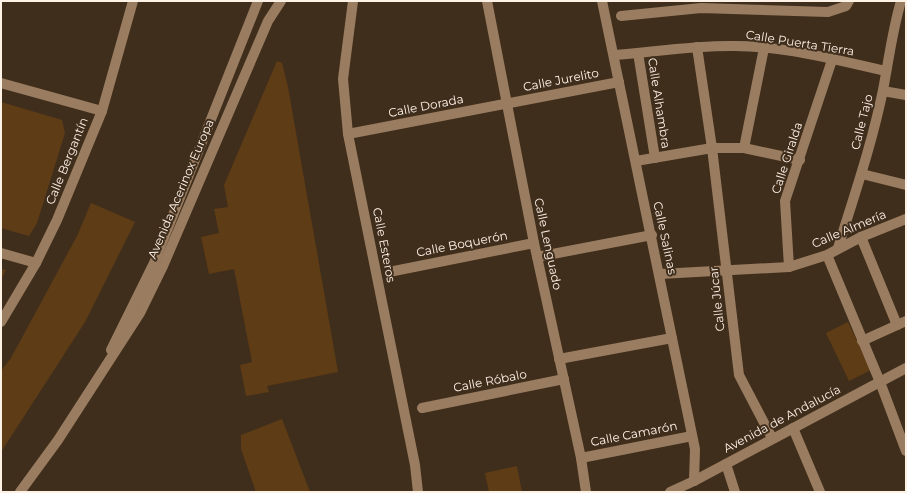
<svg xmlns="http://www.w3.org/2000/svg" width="907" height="493" font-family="Montserrat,sans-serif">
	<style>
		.building { fill: #5e3c15 }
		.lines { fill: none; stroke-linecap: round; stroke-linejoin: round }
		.minor { stroke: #9a7d61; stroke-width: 10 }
		.labels { text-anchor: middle; stroke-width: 4; stroke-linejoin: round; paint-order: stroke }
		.street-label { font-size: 12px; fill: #fef2e7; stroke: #402e1c }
	</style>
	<rect width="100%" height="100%" fill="#402e1c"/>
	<g class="building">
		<polygon points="277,61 282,63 288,87 338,372 267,386 269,392 246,396 240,365 252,362 234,269 209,274 201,237 219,233 214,209 228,207 224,185"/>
		<polygon points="1,102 62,120 65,133 37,223 29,236 1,228"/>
		<polygon points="91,203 135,222 85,322 1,452 1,371 11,358 77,236"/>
		<polygon points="1,269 6,270 1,280"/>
		<polygon points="848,322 871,370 849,381 826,333"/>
		<polygon points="282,419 310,492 256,492 241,449 241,435"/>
		<polygon points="517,466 522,492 489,492 485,473"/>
	</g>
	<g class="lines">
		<g class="minor">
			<polyline points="353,1 343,79 348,134 415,465 418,492"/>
			<polyline points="487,1 534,243 581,458 586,492"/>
			<polyline points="602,1 695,449 694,481"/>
			<polyline points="621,16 701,8 828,12 846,6 849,1"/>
			<polyline points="697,47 712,148 739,375 772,438"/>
			<polyline points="638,53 655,158"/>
			<path d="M614,55c38,-3 77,-9 116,-9 52,-1 105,14 156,25"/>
			<polyline points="1,83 102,111"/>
			<polyline points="883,91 906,95"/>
			<polyline points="348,134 619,82"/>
			<polyline points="744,148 764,48"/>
			<polyline points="636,161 712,148 744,148 800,160"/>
			<polyline points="862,174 906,185"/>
			<polyline points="861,237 897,325"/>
			<path d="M838,248c16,-52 34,-104 45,-158 6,-31 9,-58 18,-89"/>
			<polyline points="1,253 36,263"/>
			<polyline points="827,255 880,382 906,451"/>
			<polyline points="537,257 652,235"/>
			<polyline points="789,267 785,201 832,60"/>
			<polyline points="394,271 534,243"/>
			<polyline points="660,274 789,267 827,255 861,237 906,219"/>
			<polyline points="1,322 36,263 57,220 102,111 133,1"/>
			<polyline points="862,341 906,321"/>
			<polyline points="111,350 154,263 258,1"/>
			<polyline points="559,359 672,338"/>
			<polyline points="422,408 564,379"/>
			<polyline points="793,428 820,492"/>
			<polyline points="581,458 692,436"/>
			<polyline points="726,464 735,492"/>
			<polyline points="20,492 58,440 140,313 163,266 268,21 281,1"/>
			<polyline points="670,492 694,481 906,368"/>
		</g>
	</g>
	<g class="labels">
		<g class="street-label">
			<text transform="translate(800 43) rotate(9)" y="4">Calle Puerta Tierra</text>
			<text transform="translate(561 80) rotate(-11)" y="4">Calle Jurelito</text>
			<text transform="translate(659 103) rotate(81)" y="4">Calle Alhambra</text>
			<text transform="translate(426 106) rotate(-11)" y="4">Calle Dorada</text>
			<text transform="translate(862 122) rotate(-76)" y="4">Calle Tajo</text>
			<text transform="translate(787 158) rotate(-72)" y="4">Calle Giralda</text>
			<text transform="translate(67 161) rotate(-68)" y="4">Calle Bergantín</text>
			<text transform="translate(181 189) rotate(-67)" y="4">Avenida Acerinox Europa</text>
			<text transform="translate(849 229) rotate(-23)" y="4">Calle Almería</text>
			<text transform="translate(665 238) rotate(78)" y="4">Calle Salinas</text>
			<text transform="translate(462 244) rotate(-11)" y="4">Calle Boquerón</text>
			<text transform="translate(548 244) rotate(78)" y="4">Calle Lenguado</text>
			<text transform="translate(384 245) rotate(79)" y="4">Calle Esteros</text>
			<text transform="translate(717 299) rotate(-96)" y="4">Calle Júcar</text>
			<text transform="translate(490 381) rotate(-11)" y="4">Calle Róbalo</text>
			<text transform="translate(782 419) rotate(-28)" y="4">Avenida de Andalucía</text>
			<text transform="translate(634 434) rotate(-11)" y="4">Calle Camarón</text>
		</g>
	</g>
	<rect width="907" height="493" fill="none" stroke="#fef2e7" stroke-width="4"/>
</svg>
